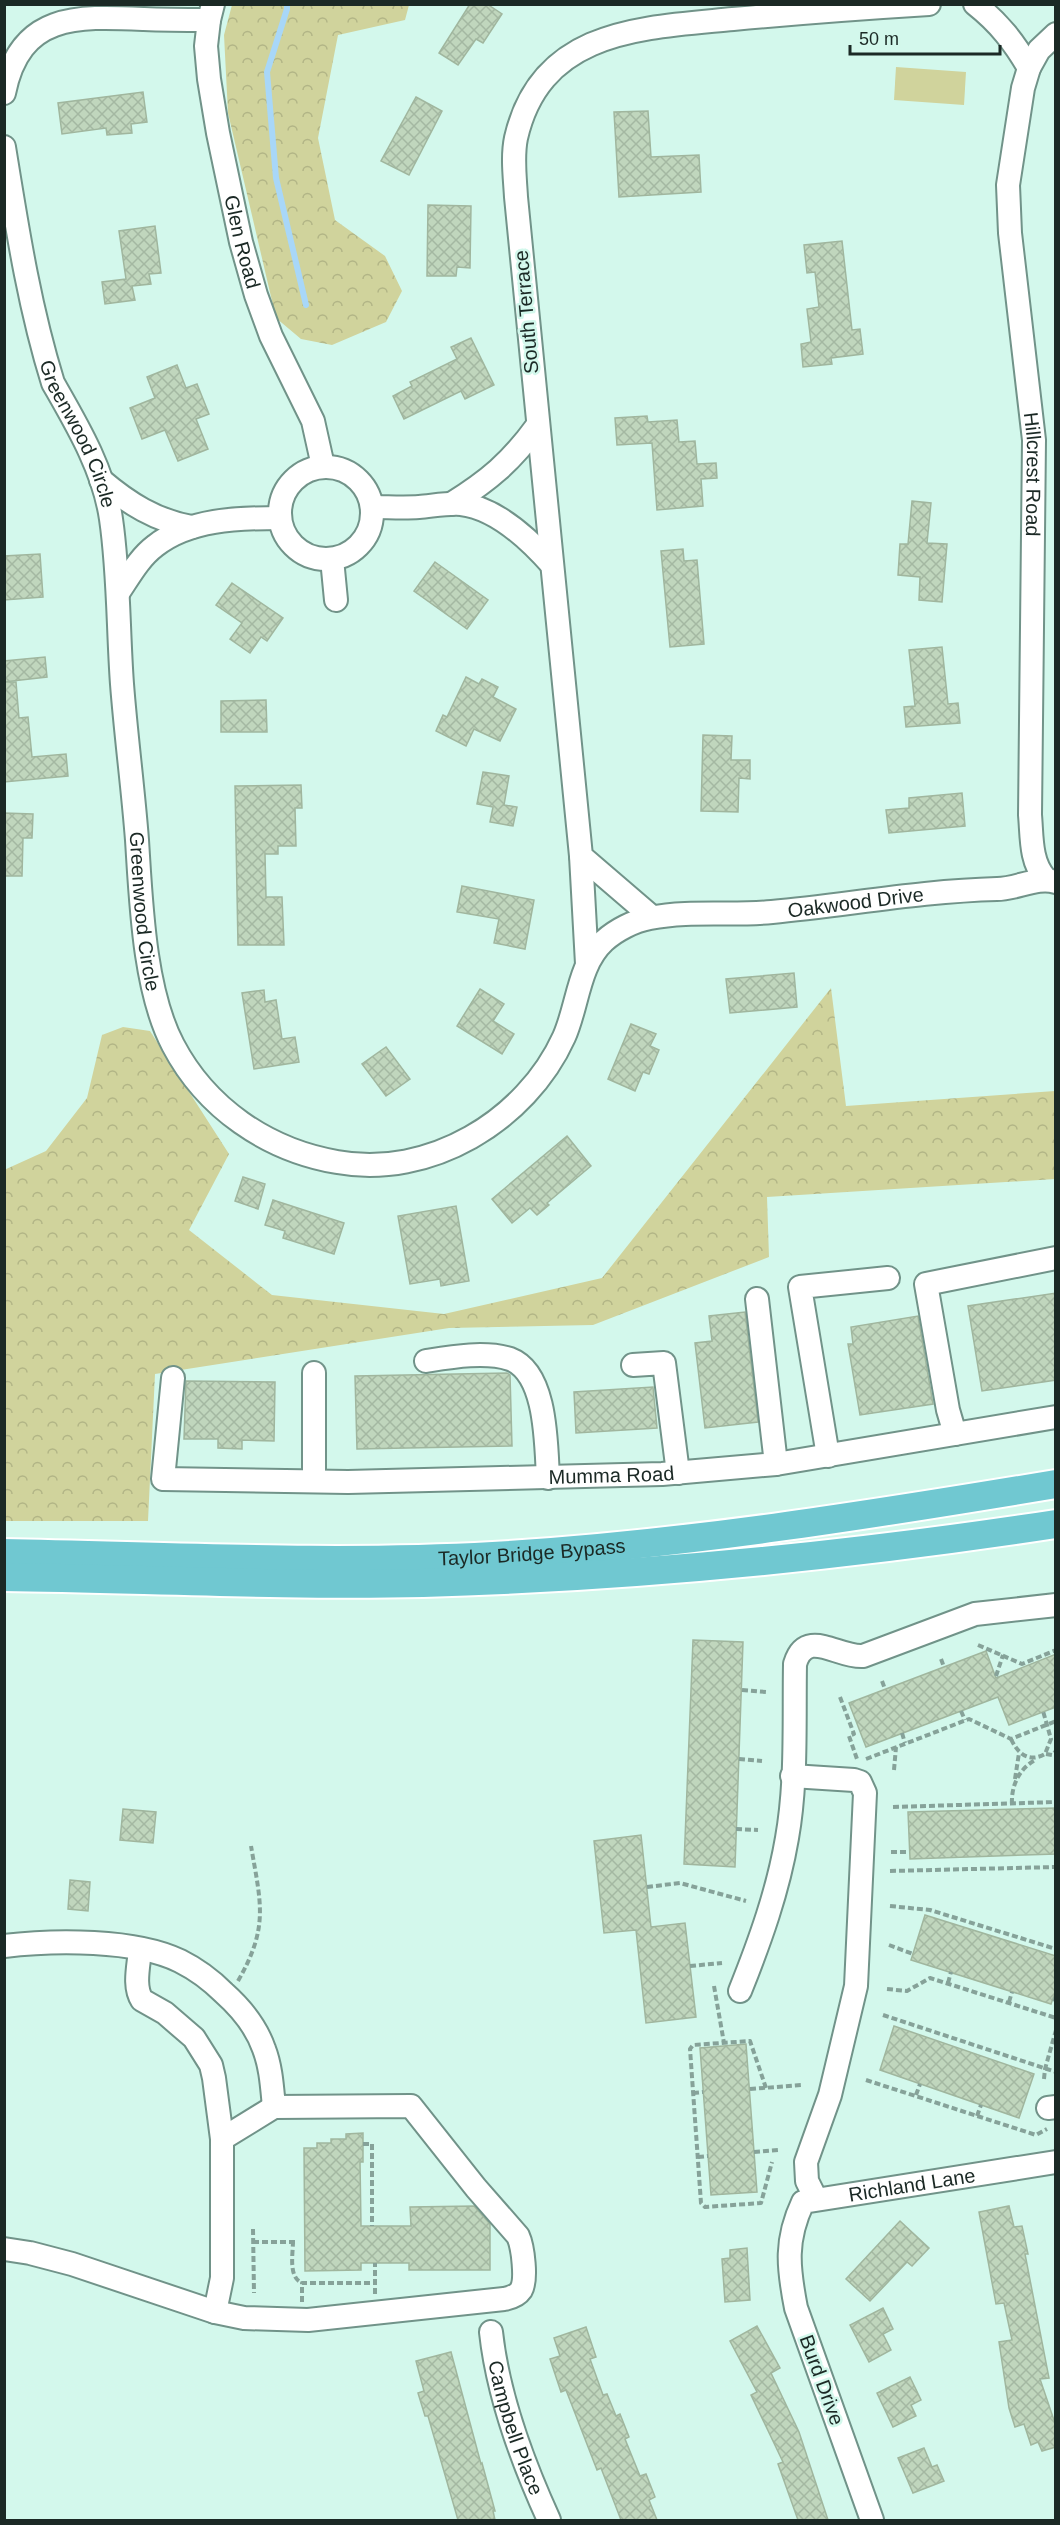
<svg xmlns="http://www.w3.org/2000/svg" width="1060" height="2525" font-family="Arial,sans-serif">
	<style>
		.grass { fill: #d0d39c }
		.forest { fill: url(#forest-crowns) }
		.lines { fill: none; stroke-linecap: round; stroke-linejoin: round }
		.stream { stroke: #a8d7f8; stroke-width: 6 }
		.building { fill: url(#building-cross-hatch); stroke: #a0b69e; stroke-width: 1.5 }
		.minor-casing { stroke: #719389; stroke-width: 26 }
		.major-casing { stroke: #fff; stroke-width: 32 }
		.path { stroke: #86a299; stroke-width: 4; stroke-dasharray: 6 3; stroke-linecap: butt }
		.minor { stroke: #fff; stroke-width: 22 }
		.major { stroke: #70c8d1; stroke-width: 28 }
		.labels { text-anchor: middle; stroke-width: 5; stroke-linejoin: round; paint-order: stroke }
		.street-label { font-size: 20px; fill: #1b2925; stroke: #d3f8ec }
	</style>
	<defs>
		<pattern id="forest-crowns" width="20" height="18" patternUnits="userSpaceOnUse" patternTransform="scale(1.5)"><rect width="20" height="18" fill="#d0d39c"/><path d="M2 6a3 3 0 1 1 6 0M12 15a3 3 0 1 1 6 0" fill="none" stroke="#b2b586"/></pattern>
		<pattern id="building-cross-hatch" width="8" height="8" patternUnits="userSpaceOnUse" patternTransform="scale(1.5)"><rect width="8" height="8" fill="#c0d6bd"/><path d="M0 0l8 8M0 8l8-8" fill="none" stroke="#a4b8a2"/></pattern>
	</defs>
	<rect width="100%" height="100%" fill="#d3f8ec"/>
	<polygon class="grass" points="896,67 966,72 964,105 894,100"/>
	<g class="forest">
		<polygon points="232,5 409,5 405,20 338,35 318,138 335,220 385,256 402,291 386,322 332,345 301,339 276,318 228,113 224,35"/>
		<polygon points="831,988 846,1106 1055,1091 1055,1179 767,1197 769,1257 593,1325 449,1328 155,1374 148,1521 5,1521 4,1170 46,1151 87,1098 102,1035 123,1027 150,1031 229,1154 189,1230 272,1295 444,1314 602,1278"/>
	</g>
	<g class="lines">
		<polyline class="stream" points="287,4 287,9 267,72 276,178 306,305"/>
	</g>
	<g class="building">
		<polygon points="470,4 487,4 502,14 483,43 476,39 458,65 439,53"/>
		<polygon points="143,92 147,122 131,124 132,133 107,135 106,128 62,134 58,103"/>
		<polygon points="416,97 442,111 409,175 381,161"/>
		<polygon points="648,111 651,157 699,155 701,192 619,197 614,112"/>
		<polygon points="428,205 471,206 470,268 457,267 456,276 427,276"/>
		<polygon points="155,226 161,273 149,274 151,284 132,286 135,300 105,304 102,282 126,279 119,231"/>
		<polygon points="842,241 852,330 860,329 863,354 831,358 832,364 803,367 801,344 811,342 807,309 819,307 815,272 807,273 804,245"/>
		<polygon points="471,338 494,385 465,399 461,391 404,419 393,396 412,386 410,382 457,359 451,347"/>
		<polygon points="177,365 186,388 197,384 209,414 196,419 208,449 178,461 165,430 142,439 130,408 155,398 147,377"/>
		<polygon points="647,416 648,422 677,420 679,442 695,441 697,464 716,463 717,478 701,479 703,506 657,510 652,443 617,445 615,418"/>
		<polygon points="912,501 931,503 927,543 947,544 942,602 919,600 920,577 898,575 900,544 908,544"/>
		<polygon points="683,549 684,561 697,560 704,644 670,647 661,551"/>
		<polygon points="40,554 43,597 4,600 4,556"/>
		<polygon points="435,562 488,600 467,629 414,591"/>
		<polygon points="232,583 283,618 267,641 261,637 250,653 230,639 242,623 216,605"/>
		<polygon points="942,647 948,704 958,703 960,723 906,727 904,707 915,706 909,650"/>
		<polygon points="45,657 47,677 4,682 4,661"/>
		<polygon points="466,677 479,684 482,679 498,687 493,697 516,709 500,741 474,729 466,746 436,731 443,715 447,717"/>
		<polygon points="4,682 16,682 19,718 28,717 32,757 66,754 68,776 4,782"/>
		<polygon points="266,700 267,732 221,732 221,701"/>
		<polygon points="703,735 732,736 731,760 750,760 750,779 739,778 738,812 701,811"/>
		<polygon points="483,772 509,776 504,805 517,807 513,826 490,822 493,807 477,804"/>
		<polygon points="301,785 302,808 295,808 296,846 278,846 278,854 265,854 266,897 282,897 284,945 238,945 235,786"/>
		<polygon points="962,793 965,826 889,833 886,810 909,808 909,798"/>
		<polygon points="4,813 33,814 32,838 23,838 22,876 4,876"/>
		<polygon points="462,886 534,900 525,949 494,943 499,919 457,912"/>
		<polygon points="794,973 797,1007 730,1013 726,979"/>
		<polygon points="480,989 504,1004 493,1021 514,1034 502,1054 457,1026"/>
		<polygon points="264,990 265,1002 276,1000 282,1039 295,1037 299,1062 254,1069 242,993"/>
		<polygon points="631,1024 656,1034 650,1046 659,1050 649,1074 643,1072 635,1091 608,1079"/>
		<polygon points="386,1047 410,1079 386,1096 362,1064"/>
		<polygon points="567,1136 591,1166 547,1203 549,1205 537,1215 530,1208 512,1223 492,1199"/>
		<polygon points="243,1177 265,1184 258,1209 235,1201"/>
		<polygon points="273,1200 344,1223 334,1254 283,1238 285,1231 265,1225"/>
		<polygon points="456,1206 469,1281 441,1286 440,1279 410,1284 398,1216"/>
		<polygon points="1056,1293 1056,1380 982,1391 968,1306"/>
		<polygon points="745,1312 758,1422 705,1428 695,1343 712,1341 709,1316"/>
		<polygon points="918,1316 933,1404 860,1415 848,1344 853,1344 851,1327"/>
		<polygon points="507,1373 510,1375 512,1446 357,1449 355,1376"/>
		<polygon points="186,1381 275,1382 274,1441 242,1440 242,1449 218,1448 218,1439 184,1439"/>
		<polygon points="653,1387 657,1428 576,1433 574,1392"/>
		<polygon points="693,1640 743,1642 735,1867 684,1864"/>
		<polygon points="986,1651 996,1678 1056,1654 1056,1707 1009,1725 998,1697 866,1747 849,1703"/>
		<polygon points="1055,1808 1056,1854 910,1859 908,1812"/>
		<polygon points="123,1809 156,1812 153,1843 120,1840"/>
		<polygon points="641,1835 651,1927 685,1923 696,2017 646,2023 636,1930 604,1933 594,1841"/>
		<polygon points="70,1880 90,1882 88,1911 68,1909"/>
		<polygon points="925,1915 1056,1956 1056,1990 1051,2004 911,1960"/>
		<polygon points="894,2026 1034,2074 1019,2118 880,2070"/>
		<polygon points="746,2044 757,2192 711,2195 700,2048"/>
		<polygon points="363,2133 363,2162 360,2162 361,2226 411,2226 410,2207 474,2206 490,2224 490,2270 409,2270 409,2263 361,2263 361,2270 305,2271 304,2148 317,2148 317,2143 331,2143 331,2139 346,2139 346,2134"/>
		<polygon points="1009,2206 1014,2227 1022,2226 1028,2254 1025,2254 1049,2378 1040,2379 1056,2426 1056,2447 1042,2451 1038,2442 1031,2445 1024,2424 1015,2427 1009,2408 999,2342 1012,2340 1004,2303 996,2304 979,2212"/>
		<polygon points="900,2221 929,2248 912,2266 907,2262 870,2301 846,2279"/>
		<polygon points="747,2248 750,2300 725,2302 722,2259 730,2258 730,2250"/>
		<polygon points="883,2308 893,2329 883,2334 891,2350 869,2362 850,2325"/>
		<polygon points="757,2326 780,2368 771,2373 799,2432 828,2520 798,2520 778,2464 783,2462 751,2395 757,2392 730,2341"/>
		<polygon points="586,2327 596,2357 590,2359 603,2395 607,2394 616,2416 620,2414 629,2437 625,2439 640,2476 646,2474 655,2497 649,2500 657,2520 621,2520 601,2468 597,2470 566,2390 561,2392 550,2359 560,2356 554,2338"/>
		<polygon points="451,2352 481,2464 482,2463 495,2511 493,2511 495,2520 458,2520 428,2416 425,2416 418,2393 424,2391 416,2361"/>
		<polygon points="910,2377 921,2400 911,2405 916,2416 893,2427 877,2393"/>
		<polygon points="924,2448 932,2467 937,2465 944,2481 913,2493 898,2458"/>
	</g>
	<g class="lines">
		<g class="minor-casing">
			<g id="minor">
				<path id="s1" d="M213,4l-4,16 -3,26 3,33 9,54 23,109 15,53 15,41 42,85 10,45"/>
				<path id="s2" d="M975,4c24,19 39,38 54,64l-6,20 -15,97 2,48 24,207 -4,375c2,21 0,46 15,63"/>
				<polyline points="1029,68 1039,50 1056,34"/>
				<path d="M4,93c16,-80 73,-77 140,-74 21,1 43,1 65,1"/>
				<path id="s3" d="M4,147c13,80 25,159 49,236 24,42 51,87 58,136 8,54 7,110 11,165 4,52 11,104 15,156 4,62 7,150 36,205 33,63 94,105 164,117 92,17 189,-41 227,-125 14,-31 14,-72 40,-96 12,-11 30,-20 46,-23 40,-8 81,-2 122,-6 75,-7 149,-21 225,-23 20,0 40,-13 59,-7"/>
				<circle cx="326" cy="513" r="46"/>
				<path d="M101,480c27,23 55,41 91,47"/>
				<path d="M451,504c37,-23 60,-42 86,-78"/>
				<path d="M372,507c16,0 32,1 47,0 13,-1 28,-4 42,-3 35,4 68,35 91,61"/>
				<polyline points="332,559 336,600"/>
				<path d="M118,593c11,-16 21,-35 37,-47 34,-27 83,-28 125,-28"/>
				<polyline points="581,856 587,964"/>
				<path d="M652,917l-71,-61 -65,-659c-1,-19 -4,-40 0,-59 25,-109 126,-110 217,-119 65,-6 131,-11 196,-15"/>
				<polyline points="757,1299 776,1464"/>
				<path d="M426,1361c25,-4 59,-10 84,-2 37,14 36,85 38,119"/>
				<polyline points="633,1365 664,1363 678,1473"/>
				<path id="s4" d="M173,1378l-10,101 185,3 314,-8 114,-10 280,-47"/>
				<polyline points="955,1434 948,1410 926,1284 1056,1258"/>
				<polyline points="828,1456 800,1287 888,1278"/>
				<polyline points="314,1481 314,1373"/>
				<polyline points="792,1776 854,1780 860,1782 865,1793 856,1986 830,2095 806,2162 807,2181 816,2199"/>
				<path d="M4,1946c50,-6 131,-7 176,15 16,8 32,20 44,32 18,16 32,33 40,56 7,18 8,38 10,58l137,-1 65,82 42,48c5,11 9,44 3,54 -4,6 -11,8 -17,9l-196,21 -64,-2 -29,-6 -143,-48 -42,-11 -26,-4"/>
				<path d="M140,1949c-1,16 -7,37 2,51l23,13 29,25 17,27 3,13 8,61v139l-7,34"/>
				<path d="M740,1991c20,-50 38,-100 47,-153 10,-56 7,-117 8,-174 11,-37 43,-6 68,-8l112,-42 81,-9"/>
				<polyline points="1048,2108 1056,2107"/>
				<polyline points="222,2139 274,2107"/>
				<path id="s5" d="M491,2332c7,65 31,129 58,188"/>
				<path id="s6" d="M872,2520l-76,-212c-8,-41 -11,-68 7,-106l253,-40"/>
			</g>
		</g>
		<g class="major-casing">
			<g id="major">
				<path id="s7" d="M4,1553c163,3 326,12 489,3 189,-11 376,-41 563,-72"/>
				<path d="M4,1577c140,2 280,9 419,6 212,-6 423,-27 633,-59"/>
			</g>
		</g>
		<g class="path">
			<polyline points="978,1645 1022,1664 1056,1650"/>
			<polyline points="941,1659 944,1667"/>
			<polyline points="996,1676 1003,1655"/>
			<polyline points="882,1681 885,1689"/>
			<polyline points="742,1690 766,1692"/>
			<polyline points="840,1697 854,1734 849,1736 857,1759"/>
			<polyline points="961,1711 965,1720"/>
			<polyline points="902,1733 905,1743"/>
			<path d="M1011,1739c7,15 18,24 34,15l6,-15 -8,-28"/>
			<polyline points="1046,1754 1052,1755 1056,1751"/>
			<polyline points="739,1759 762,1761"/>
			<polyline points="866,1759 969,1719 1011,1739 1056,1721"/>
			<polyline points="894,1770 896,1747"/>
			<polyline points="1015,1779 1019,1753"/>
			<path d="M1012,1804c-1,-18 7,-35 23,-44"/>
			<polyline points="893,1807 1056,1802"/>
			<polyline points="736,1829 758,1830"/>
			<polyline points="891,1852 908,1852"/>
			<polyline points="890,1871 1056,1867"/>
			<polyline points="647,1887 680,1883 746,1901"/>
			<polyline points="890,1906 930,1910 1056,1949"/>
			<polyline points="889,1945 913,1954"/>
			<polyline points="690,1966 722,1963"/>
			<path d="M238,1981c31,-54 23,-77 13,-135"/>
			<polyline points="948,1983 951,1972"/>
			<polyline points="714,1986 724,2043"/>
			<polyline points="887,1989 907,1991 930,1978 1056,2018"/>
			<polyline points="1053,1999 1056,2000"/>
			<polyline points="1009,2002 1012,1992"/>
			<polyline points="883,2015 1056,2072"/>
			<polyline points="1044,2079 1045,2069 1056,2030"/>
			<polyline points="866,2080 1036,2135 1047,2129"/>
			<polyline points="766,2088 750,2041 693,2045 690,2049 701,2203 705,2207 761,2203 772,2162"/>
			<polyline points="750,2089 802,2085"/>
			<polyline points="693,2093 703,2092"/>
			<polyline points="916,2095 920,2084"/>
			<polyline points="977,2116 981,2105"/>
			<polyline points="363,2144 372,2144 372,2226"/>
			<polyline points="754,2152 778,2150"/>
			<polyline points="698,2157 708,2156"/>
			<polyline points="253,2229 254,2293"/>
			<path d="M293,2241c0,13 -5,36 9,42"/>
			<polyline points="253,2242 298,2242"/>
			<polyline points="375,2294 375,2263"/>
			<polyline points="302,2302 302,2283 375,2283"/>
		</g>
		<use href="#minor" class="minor"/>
		<use href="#major" class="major"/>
	</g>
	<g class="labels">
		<g class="street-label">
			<text dy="7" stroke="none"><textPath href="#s1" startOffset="242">Glen Road</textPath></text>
			<text transform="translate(526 312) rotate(-95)" y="7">South Terrace</text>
			<text dy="7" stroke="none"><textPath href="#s3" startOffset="298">Greenwood Circle</textPath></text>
			<text dy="7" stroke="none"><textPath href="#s2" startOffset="494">Hillcrest Road</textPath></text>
			<text dy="7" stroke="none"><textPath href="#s3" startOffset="1772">Oakwood Drive</textPath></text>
			<text dy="7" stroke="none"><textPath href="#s3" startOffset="784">Greenwood Circle</textPath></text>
			<text dy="7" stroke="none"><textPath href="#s4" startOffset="550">Mumma Road</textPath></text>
			<text dy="7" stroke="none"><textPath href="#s7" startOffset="528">Taylor Bridge Bypass</textPath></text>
			<text dy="7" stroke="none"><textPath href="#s6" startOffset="444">Richland Lane</textPath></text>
			<text transform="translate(822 2380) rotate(70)" y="7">Burd Drive</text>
			<text dy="7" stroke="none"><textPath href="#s5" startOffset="99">Campbell Place</textPath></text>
		</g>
	</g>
	<rect width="1060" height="2525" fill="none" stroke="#1b2925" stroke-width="12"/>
	<path d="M850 45v9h150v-9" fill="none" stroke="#1b2925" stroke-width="3"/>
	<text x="859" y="45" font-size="18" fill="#1b2925" stroke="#d3f8ec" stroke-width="4.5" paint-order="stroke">50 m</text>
</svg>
